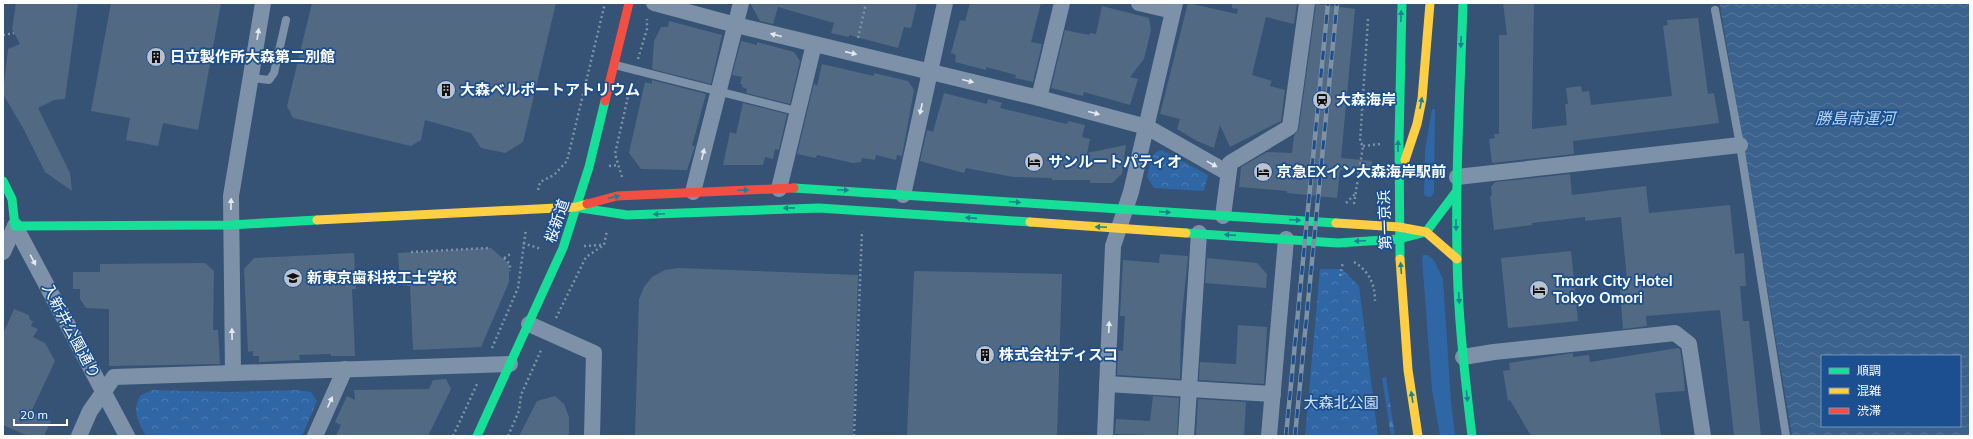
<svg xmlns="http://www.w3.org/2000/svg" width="1973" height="439" font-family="Mulish,'Noto Sans JP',sans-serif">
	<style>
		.grass { fill: #2f66a5 }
		.forest { fill: url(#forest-firs) }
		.park { fill: url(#park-crowns) }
		.water { fill: url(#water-waves); fill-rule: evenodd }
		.building { fill: #526984 }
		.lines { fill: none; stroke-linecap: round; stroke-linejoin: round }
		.path { stroke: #7d92a8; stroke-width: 2.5; stroke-dasharray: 2 3; stroke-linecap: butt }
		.lane { stroke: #7d92a8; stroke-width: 8 }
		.street { stroke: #7d92a8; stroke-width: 16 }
		.fast { stroke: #16e098; stroke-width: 9 }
		.slow { stroke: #ffcf43; stroke-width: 9 }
		.jam { stroke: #f24e42; stroke-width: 9 }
		.rail-casing { stroke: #7e92a7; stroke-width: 4.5 }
		.rail { stroke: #1b4f8f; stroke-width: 3; stroke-dasharray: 9; stroke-linecap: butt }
		.oneway { fill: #198292 }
		.oneway2 { fill: #e5e9ee }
		.labels { text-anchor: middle; stroke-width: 3.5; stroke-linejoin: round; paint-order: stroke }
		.poi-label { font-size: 15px; font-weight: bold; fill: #fff; stroke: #1b4f8f; text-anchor: start }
		.street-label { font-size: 15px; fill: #fff; stroke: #1b4f8f }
		.park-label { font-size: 15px; fill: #cfe3fa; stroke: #1b4f8f }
		.water-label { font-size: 16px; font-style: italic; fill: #b5d3f5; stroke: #1b4f8f }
	</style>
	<defs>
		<pattern id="forest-firs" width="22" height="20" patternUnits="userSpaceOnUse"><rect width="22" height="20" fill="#2f66a5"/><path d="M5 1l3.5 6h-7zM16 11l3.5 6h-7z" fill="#4e7db2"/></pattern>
		<pattern id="park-crowns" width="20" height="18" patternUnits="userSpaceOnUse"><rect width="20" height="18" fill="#2f66a5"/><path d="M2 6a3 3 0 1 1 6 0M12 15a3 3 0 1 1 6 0" fill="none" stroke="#4e7db2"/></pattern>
		<pattern id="water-waves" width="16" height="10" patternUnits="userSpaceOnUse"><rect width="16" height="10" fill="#3b618d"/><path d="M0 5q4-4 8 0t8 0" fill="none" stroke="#58799e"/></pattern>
	</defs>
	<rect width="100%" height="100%" fill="#365274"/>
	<g class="grass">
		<polygon points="1432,109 1435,109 1434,192 1431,197 1425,196 1424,193 1425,150"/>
		<polygon points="1423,255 1427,255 1434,260 1443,279 1451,402 1455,436 1440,436 1432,390 1422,259"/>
	</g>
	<polygon class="forest" points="1386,377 1395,436 1391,436 1382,378"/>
	<g class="park">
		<path d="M1162,150l46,25 -4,16 -50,-3 -7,-11c3,-11 3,-25 15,-27z"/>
		<polygon points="1320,269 1342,269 1359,286 1378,436 1305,436"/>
		<path d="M152,390l76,2 68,-2 15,2 6,9 -15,35h-156c-8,-14 -15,-26 -5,-41z"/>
	</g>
	<path class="water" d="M1726,3h244v433h-178l-72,-431zM1822,356h138v70h-138z"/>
	<g class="building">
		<polygon points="16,3 78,3 65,99 54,100 38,108 70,173 72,191 45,172 23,128 3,94 8,49 20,44 12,29"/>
		<polygon points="111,3 221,3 198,130 163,123 158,146 126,140 130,118 91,111"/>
		<polygon points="312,3 556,3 523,142 505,153 481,148 471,133 425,120 421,140 411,146 293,118 287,106"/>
		<polygon points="750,3 917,3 911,28 904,27 898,48 849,35 849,37 831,33 834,23 778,7 773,24 760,21"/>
		<polygon points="970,3 1041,3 1031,42 1042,44 1033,82 1015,78 1016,75 986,67 986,70 955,62 956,55 951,53 960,20 965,21"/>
		<polygon points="1188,3 1237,14 1238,9 1232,8 1232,3 1297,3 1294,24 1266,17 1252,75 1272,81 1270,86 1285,90 1281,121 1230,147 1220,125 1214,148 1197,141 1177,129 1180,119 1160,114"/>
		<polygon points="1503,3 1534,3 1532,129 1567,125 1565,104 1568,104 1566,88 1581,86 1582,92 1589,91 1591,105 1672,96 1663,26 1668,25 1667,20 1698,18 1708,94 1714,93 1719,123 1573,141 1574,154 1492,163 1489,139 1495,138 1494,134 1499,134 1499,35 1507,35"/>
		<polygon points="1316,4 1355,9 1341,158 1372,161 1371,171 1340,170 1337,198 1287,193 1287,191 1239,187 1241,167 1267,152 1292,153 1294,136 1299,128"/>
		<polygon points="1102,6 1149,18 1151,30 1144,59 1130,77 1138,79 1130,105 1084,92 1083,96 1051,88 1065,30 1089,35 1090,33 1096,34"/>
		<polygon points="669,21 722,35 711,84 652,69 654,41 661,27 668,27"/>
		<polygon points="741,41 757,45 757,42 794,52 800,61 790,104 746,93 747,89 742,87 742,84 740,84 742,77 732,75"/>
		<polygon points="822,64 874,76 874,73 908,81 914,90 902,156 897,155 896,160 876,155 875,160 862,158 861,162 853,163 817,155 816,158 797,154 814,83 817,86"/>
		<polygon points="652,80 706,94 692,146 695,146 687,170 641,169 629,153 645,82 652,84"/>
		<polygon points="944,93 987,104 988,99 1002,103 1000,108 1067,124 1068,121 1085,125 1082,137 1090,139 1087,153 1126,145 1122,174 1112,183 1090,183 1090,180 1052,180 1052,178 1013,177 966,168 964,173 920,161 927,130 933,132"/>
		<polygon points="743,103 787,114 779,150 775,149 773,159 765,157 763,165 723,165 730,132 736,134"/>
		<polygon points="1570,174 1572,195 1646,186 1649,213 1730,205 1735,254 1744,253 1746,286 1740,286 1743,321 1749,321 1761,436 1734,436 1720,310 1646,316 1647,326 1623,329 1620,290 1628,290 1621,217 1585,221 1585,217 1532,223 1532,225 1494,230 1490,196 1492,195 1491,187 1495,182"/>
		<polygon points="491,248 509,264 509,282 481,347 413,350 410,286 400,285 398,253"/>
		<polygon points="1571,251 1578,321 1508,328 1501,258"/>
		<polygon points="354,253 356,289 352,289 355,356 331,356 331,354 299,355 300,360 259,362 259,356 253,356 253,351 248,352 244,269 254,258"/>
		<polygon points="1160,254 1188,256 1181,324 1180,379 1117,375 1118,350 1123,351 1125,316 1120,316 1123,260 1159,263"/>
		<polygon points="1207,258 1257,263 1267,274 1266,288 1205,283"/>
		<polygon points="205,263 214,271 213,330 218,330 220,364 109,366 109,309 86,308 80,299 80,289 73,289 73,272 100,272 100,264"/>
		<polygon points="679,268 858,275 853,436 635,436 639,299 644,287 652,277 665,270"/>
		<polygon points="914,271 1062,274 1057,436 907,436"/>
		<polygon points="14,309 29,315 30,320 33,321 31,326 38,329 33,337 45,343 55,361 31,412 51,421 44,436 28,436 3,425 3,334"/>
		<polygon points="1238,325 1267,327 1264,384 1199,380 1200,362 1236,364"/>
		<polygon points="1678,348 1680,349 1683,369 1685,391 1655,393 1661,436 1531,436 1510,400 1508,401 1503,371 1510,370 1509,363 1573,353 1573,357 1589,355 1590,362"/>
		<polygon points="446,379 451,389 428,436 336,436 341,425 335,422 347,396 355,400 354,390 429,389 433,380"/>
		<polygon points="555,396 564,404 569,417 569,436 519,436 537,401"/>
		<polygon points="1153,396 1179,398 1177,436 1115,434 1116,419 1150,421"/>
		<polygon points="1198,399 1246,402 1244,436 1196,436"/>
	</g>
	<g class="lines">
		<g class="path">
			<polyline points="3,35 14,33"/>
			<polyline points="858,38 866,3"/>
			<polyline points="638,59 647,29 647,19"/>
			<polyline points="1363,146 1380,144"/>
			<polyline points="609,166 619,165"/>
			<polyline points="622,177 615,154 631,83"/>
			<polyline points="538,190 540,182 554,175 567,161 605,3"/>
			<polyline points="1346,203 1355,194"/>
			<polyline points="1354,204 1363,146 1360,142 1368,19"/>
			<polyline points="523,243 541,249"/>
			<polyline points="584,246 603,245"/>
			<polyline points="411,252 489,248"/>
			<polyline points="504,258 510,264 510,271"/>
			<polyline points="504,258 512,253"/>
			<path d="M1354,262c15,9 21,22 21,39"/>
			<polyline points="1340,276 1343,262"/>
			<polyline points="556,318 586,257 604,245 607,231"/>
			<polyline points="492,348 518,288 526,229"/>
			<polyline points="453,436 478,382"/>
			<polyline points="508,436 519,411 521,395 542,348"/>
			<polyline points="854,436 862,231"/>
		</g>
		<g class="lane">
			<polyline points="1715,10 1740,145 1786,436"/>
			<polyline points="615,65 796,111"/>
			<polyline points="251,78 269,80 274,73 286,20"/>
		</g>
		<g class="street">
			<polyline points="654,3 736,25 1039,98 1128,122 1147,127 1228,173"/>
			<polyline points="1139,3 1173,11"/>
			<polyline points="1039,98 1062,3"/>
			<polyline points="1457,177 1740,145"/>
			<polyline points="779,189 814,44"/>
			<polyline points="693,192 741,3"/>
			<polyline points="903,195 945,3"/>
			<polyline points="1223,216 1230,163 1290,127 1307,3"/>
			<polyline points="15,226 127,436"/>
			<polyline points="3,252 15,226"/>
			<polyline points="529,324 594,353 592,436"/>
			<polyline points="1463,357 1494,352 1675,333 1689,344 1703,436"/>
			<polyline points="233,373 231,196 263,3"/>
			<polyline points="1107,384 1273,394"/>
			<polyline points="79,436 90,411 114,377 510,364"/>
			<polyline points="315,436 345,369"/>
			<polyline points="1105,436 1113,246 1131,192 1175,3"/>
			<polyline points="1186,436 1199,233"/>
			<polyline points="1269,436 1286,239"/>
		</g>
		<g class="fast">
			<path d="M1463,3c-3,95 -9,190 -5,285 2,50 8,99 14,148"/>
			<polyline points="3,181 12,199 15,226 230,225 317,220"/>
			<polyline points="794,188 1336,223"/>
			<polyline points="581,208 627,215 819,208 1030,222"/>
			<polyline points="1186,233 1338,243 1399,239 1426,232 1456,192"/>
			<polyline points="1400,259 1399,141 1402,3"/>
			<polyline points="477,436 563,248 589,167 605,101"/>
		</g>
		<g class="slow">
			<polyline points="1405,160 1417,124 1422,99 1430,3"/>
			<polyline points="317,220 576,207 587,204"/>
			<polyline points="1030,222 1186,233"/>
			<polyline points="1336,223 1399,227 1426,232 1457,259"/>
			<polyline points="1400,259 1408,370 1418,436"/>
		</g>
		<g class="jam">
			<polyline points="605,101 629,3"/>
			<polyline points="587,204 617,196 794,188"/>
		</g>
		<g class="rail-casing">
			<g id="rail">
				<polyline points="1286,436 1328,3"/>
				<polyline points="1295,436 1337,3"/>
			</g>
		</g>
		<use href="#rail" class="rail"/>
	</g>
	<defs><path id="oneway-solid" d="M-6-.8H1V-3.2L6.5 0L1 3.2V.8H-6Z"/></defs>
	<g class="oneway">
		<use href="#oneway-solid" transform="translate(1401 16) rotate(-88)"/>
		<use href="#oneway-solid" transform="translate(1461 42) rotate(92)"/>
		<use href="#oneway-solid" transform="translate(1421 103) rotate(-79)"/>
		<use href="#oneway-solid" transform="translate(1398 146) rotate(-90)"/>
		<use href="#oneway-solid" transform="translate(743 190) rotate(-2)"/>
		<use href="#oneway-solid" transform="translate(843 190) rotate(3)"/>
		<use href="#oneway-solid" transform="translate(614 197) rotate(-13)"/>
		<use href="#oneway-solid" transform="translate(1015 202) rotate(4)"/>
		<use href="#oneway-solid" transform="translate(789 208) rotate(179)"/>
		<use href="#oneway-solid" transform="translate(1165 212) rotate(4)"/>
		<use href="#oneway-solid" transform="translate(659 214) rotate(177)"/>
		<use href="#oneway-solid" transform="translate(971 218) rotate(-176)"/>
		<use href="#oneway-solid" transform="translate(1295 220) rotate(4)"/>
		<use href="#oneway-solid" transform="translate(1456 225) rotate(89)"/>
		<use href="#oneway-solid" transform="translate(1101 227) rotate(-177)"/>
		<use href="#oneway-solid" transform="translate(1230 235) rotate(-176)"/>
		<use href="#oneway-solid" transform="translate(1360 241) rotate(177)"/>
		<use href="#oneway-solid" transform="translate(1401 268) rotate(-94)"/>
		<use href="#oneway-solid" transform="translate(1459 298) rotate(86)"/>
		<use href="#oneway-solid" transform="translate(1467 396) rotate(83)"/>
		<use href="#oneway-solid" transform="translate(1412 397) rotate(-99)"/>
	</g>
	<g class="oneway2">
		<use href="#oneway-solid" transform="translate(258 34) rotate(-81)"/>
		<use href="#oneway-solid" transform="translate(776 35) rotate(-166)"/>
		<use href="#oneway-solid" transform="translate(851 53) rotate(13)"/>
		<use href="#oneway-solid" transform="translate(968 81) rotate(14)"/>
		<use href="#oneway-solid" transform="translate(921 109) rotate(102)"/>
		<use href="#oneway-solid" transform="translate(1094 113) rotate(15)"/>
		<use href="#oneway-solid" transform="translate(703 154) rotate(-76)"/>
		<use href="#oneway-solid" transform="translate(1212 164) rotate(29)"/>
		<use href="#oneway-solid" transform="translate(231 204) rotate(-89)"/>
		<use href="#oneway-solid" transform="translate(33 260) rotate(62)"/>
		<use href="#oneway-solid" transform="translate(1109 327) rotate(-87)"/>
		<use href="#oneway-solid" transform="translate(232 334) rotate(-91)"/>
		<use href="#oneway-solid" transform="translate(330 402) rotate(-66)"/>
	</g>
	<defs>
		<g id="building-disc" transform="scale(1)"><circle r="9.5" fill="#b9c2ce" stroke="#1b4f8f"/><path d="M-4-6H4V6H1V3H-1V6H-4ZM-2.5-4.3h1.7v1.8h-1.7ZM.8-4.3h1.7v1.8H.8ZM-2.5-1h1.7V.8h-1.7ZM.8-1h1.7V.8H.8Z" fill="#111"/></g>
		<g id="station-disc" transform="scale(1)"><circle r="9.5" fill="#b9c2ce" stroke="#1b4f8f"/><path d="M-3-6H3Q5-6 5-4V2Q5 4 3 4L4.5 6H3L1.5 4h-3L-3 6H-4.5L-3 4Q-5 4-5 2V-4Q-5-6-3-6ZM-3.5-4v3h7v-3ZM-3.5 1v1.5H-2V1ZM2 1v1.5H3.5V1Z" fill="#111"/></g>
		<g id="hotel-disc" transform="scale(1)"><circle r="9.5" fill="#b9c2ce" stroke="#1b4f8f"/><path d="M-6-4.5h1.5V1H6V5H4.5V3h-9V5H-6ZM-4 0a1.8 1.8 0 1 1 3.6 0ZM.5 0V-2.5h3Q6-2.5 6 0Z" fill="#111"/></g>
		<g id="university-disc" transform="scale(1)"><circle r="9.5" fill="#b9c2ce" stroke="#1b4f8f"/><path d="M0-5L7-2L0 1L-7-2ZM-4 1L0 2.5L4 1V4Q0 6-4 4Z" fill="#111"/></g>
	</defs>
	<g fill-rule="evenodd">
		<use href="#building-disc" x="156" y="57"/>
		<use href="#building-disc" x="446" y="90"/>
		<use href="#station-disc" x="1322" y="100"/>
		<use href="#hotel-disc" x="1034" y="162"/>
		<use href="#hotel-disc" x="1263" y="172"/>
		<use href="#university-disc" x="293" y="278"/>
		<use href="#hotel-disc" x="1539" y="290"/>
		<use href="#building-disc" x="985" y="355"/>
	</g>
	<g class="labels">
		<g class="poi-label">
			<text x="170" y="62">日立製作所大森第二別館</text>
			<text x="460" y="95">大森ベルポートアトリウム</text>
			<text x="1336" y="105">大森海岸</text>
			<text x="1048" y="167">サンルートパティオ</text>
			<text x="1277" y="177">京急EXイン大森海岸駅前</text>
			<text x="307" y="283">新東京歯科技工士学校</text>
			<text x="1553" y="286">Tmark City Hotel<tspan x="1553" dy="17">Tokyo Omori</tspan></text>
			<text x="999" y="360">株式会社ディスコ</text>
		</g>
		<g class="street-label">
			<text transform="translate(1385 220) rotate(-92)" y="5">第一京浜</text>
			<text transform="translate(557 221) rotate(-71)" y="5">桜新道</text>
			<text transform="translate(71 331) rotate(62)" y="5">入新井公園通り</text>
		</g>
		<g class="park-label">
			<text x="1341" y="408">大森北公園</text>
		</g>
		<g class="water-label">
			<text x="1855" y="124">勝島南運河</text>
		</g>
	</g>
	<rect width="1973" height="439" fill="none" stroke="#ffffff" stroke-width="8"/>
	<rect x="1821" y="355" width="140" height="72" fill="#1b4f8f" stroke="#7695bc"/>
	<rect x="1829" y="368" width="20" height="6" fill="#16e098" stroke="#7695bc"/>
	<text x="1857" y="375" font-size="12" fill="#ffffff">順調</text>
	<rect x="1829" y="388" width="20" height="6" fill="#ffcf43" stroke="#7695bc"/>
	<text x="1857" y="395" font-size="12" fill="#ffffff">混雑</text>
	<rect x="1829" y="408" width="20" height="6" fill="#f24e42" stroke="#7695bc"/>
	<text x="1857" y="415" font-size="12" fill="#ffffff">渋滞</text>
	<path d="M14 419v6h53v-6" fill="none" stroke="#ffffff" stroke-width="2"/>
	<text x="20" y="419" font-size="12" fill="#ffffff" stroke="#1b4f8f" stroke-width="3" paint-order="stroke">20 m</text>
</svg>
